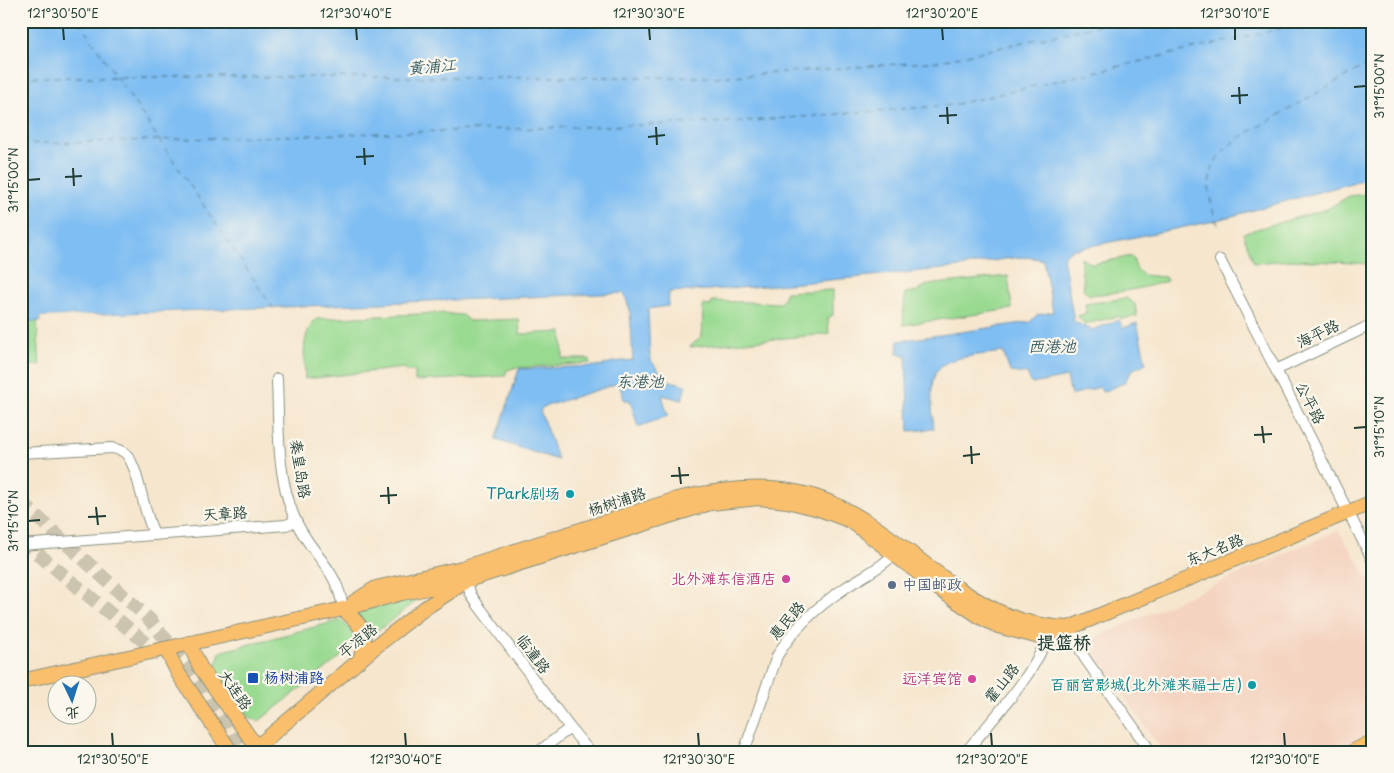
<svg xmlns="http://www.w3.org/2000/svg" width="1394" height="773" font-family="'Playpen Sans','LXGW WenKai TC',sans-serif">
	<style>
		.built { fill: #f4d3c0 }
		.green { fill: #99da91; stroke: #5c8c62 }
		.water { fill: #7fbef3; stroke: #4f7e94 }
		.pier { fill: #f6e6ce }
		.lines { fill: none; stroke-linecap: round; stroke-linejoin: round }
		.ferry { stroke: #375d64; stroke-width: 1; stroke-dasharray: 6 5; stroke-linecap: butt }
		.major-tunnel { stroke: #cbc4af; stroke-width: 14; stroke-dasharray: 14 7; stroke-linecap: butt }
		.minor-casing { stroke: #8a9281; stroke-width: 12 }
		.major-casing { stroke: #8a9281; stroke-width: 16 }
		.minor { stroke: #fff; stroke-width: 10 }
		.major { stroke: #f9bf6d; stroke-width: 14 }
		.ticks { fill: none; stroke: #1f3d34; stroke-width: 2 }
		.culture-dot { fill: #0f9aa8; stroke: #fbf7ec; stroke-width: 2 }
		.hotel-dot { fill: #d1479c; stroke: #fbf7ec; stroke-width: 2 }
		.service-dot { fill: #5c6f8a; stroke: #fbf7ec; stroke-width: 2 }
		.transit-dot { fill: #1a4fb4; stroke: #fbf7ec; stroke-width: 2 }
		.labels { text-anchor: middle; stroke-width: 4.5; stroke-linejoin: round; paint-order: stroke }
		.street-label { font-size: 15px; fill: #1f3d34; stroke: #fbf7ec }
		.culture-label { font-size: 15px; fill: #0d838f; stroke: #fbf7ec; text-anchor: end }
		.hotel-label { font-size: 15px; fill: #b23c85; stroke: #fbf7ec; text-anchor: end }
		.service-label { font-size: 15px; fill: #4e5e75; stroke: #fbf7ec; text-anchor: start }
		.transit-label { font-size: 15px; fill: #164399; stroke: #fbf7ec; text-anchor: start }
		.water-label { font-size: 16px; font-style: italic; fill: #375d64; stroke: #fbf7ec }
		.quarter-label { font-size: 18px; font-weight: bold; fill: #1f3d34; stroke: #fbf7ec }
		.neatline { fill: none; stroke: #1f3d34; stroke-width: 2 }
		.ticks-label { font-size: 12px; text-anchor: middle; fill: #1f3d34 }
	</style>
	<rect width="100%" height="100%" fill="#fbf7ec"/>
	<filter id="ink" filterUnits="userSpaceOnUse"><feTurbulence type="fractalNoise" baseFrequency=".02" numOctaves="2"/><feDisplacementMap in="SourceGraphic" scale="10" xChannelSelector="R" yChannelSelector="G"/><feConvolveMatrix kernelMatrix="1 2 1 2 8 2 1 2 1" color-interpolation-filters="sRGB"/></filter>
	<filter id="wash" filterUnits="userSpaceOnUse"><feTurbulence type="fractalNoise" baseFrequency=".0096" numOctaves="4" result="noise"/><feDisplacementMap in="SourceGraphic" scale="20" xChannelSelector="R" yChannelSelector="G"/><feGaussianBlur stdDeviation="1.12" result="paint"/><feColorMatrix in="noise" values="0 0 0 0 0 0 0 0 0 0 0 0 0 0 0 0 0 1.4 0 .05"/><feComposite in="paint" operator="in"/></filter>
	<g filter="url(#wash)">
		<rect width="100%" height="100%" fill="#f6e6ce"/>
		<polygon class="built" points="1338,530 1373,585 1373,730 1332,752 1163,752 1094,653 1095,638"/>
		<g class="green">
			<polygon points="1373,193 1373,264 1292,260 1254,263 1243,233 1327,209 1349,196"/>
			<path d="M1132,256l5,13 6,6 22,2 2,4c-25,8 -51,12 -77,14l-6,-4 -4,-33 13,6z"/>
			<polygon points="1008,276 1012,309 903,325 905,293 917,291 927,285"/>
			<polygon points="833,290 833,315 828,318 829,334 690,347 702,336 703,305 711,306 712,301 781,303 786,292"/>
			<polygon points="1126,298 1135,304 1137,316 1121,319 1119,316 1085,324 1078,316 1086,313 1085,304"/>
			<path d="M440,313l22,2 7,6 50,-2 1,15 42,-2 1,27h27v4l-77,5 -7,3v5l-91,5v-10h-10l-1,-3 -99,11c0,-22 -5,-43 11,-60z"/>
			<polygon points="37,321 40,365 21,366 21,322"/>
			<polygon points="425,594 369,638 357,612"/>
			<polygon points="341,620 354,634 352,648 259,721 250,718 214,674 220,652"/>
		</g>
		<path class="water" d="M21,21h1352v156l-159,44 -143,29 -8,7 11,65 18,8 27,-10 4,8 14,-5 9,40 -14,7 -8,13 -22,9 -2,-5 -29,8 -4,-18 -35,7 -5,-10 -17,-2 -7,-20c-67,8 -77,6 -69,77l-25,2 -3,-76 -9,-2 1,-12 132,-19 7,-7 16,-3 -10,-52c-23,-8 -65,5 -90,8 -95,9 -189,20 -284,24l-1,14 -20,3 2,50 13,17v3l23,6 -4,15 -20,-5 6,21 -30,11 -8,-27h-6l-5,-17 -76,24 -3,4 18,49 -62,-20 23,-71 81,-3 13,-4 20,-2 -3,-50 -6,-17 -584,24 1,4 -20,1z"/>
		<polygon class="pier" points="246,309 247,311 43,320 41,323 40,317"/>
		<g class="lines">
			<g class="ferry">
				<polyline points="79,21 275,311"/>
				<polyline points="21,77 717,77 940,61 1117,21"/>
				<polyline points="21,144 736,122 953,105 1313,21"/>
				<path d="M1218,225c-14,-37 -14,-60 19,-86l136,-78"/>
			</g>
		</g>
	</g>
	<g filter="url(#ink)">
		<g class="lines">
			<g class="major-tunnel">
				<polyline points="21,502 150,620 200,681 248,752"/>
				<polyline points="21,540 163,657"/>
			</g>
			<g class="minor-casing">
				<g id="minor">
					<polyline points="1220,260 1373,561"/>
					<polyline points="1276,370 1373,324"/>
					<path d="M277,379c2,47 -1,96 18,140 15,35 43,49 48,90"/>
					<path d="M21,453l91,-5c5,1 11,2 14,6 13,13 17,61 29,81"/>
					<polyline points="21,545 286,525 296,521"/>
					<polyline points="464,574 471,595 478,605 570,728 590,752"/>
					<polyline points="1069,628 1084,657 1151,752"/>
					<polyline points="538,752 570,728"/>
					<path d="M744,752l33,-96c16,-27 41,-50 68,-68 15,-11 42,-22 52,-39"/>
					<path d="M966,752c27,-34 71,-79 82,-119"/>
				</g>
			</g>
			<g class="major-casing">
				<g id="major">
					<path d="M354,602l22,-14 86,-20 215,-69c42,-10 90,-16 132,-4 77,22 127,92 200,121 19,8 39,11 60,12l304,-126"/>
					<path d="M343,609c20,17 26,25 17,51"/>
					<polyline points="189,643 200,667 260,752"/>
					<polyline points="166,649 178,673 231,752"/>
					<polyline points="21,681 343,609 402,593 461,582 710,503 759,498 787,501 819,509 851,521 939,589 982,618 998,626 1047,639 1062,635 1069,628"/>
					<polyline points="251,752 375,647 425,608 462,584"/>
					<polyline points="1352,752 1373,741"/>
				</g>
			</g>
			<use href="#minor" class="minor"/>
			<use href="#major" class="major"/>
		</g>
	</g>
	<path class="ticks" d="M63,28l1,12M356,28l1,12M649,28l1,12M942,28l1,12M1235,28v12M1239,87l1,17M1354,87l12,-1M1231,96l17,-1M947,107l1,17M939,116l18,-1M656,127l1,18M648,137l17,-2M364,148l1,17M356,157l18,-1M73,168l1,18M65,177l17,-1M28,180l12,-1M1262,426l2,17M1354,428l12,-1M1254,435l18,-1M971,446l1,18M963,456l17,-2M679,467l2,17M671,476l18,-1M388,487l1,17M380,496l17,-1M96,507l2,18M88,517l18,-1M28,521l12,-1M112,733l1,13M405,733l1,13M698,733l1,13M991,733l1,13M1284,733l1,13"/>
	<g class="culture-dot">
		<circle cx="570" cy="494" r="5"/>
		<circle cx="1252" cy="685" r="5"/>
	</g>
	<g class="hotel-dot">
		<circle cx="786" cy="579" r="5"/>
		<circle cx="972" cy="679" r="5"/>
	</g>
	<circle class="service-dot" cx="892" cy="585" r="5"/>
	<rect class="transit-dot" x="247" y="672" width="12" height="12" rx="2.5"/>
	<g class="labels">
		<g class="street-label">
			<text transform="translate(1318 334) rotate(-26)" y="5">海平路</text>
			<text transform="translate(1310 403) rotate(63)" y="5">公平路</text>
			<text transform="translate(300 469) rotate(81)" y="5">秦皇岛路</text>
			<text transform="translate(617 502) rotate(-18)" y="5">杨树浦路</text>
			<text transform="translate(225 514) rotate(-4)" y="5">天章路</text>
			<text transform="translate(1215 550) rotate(-22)" y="5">东大名路</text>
			<text transform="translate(787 621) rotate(-49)" y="5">惠民路</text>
			<text transform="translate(358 641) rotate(-39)" y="5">平凉路</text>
			<text transform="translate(533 654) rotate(53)" y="5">临潼路</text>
			<text transform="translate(1002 683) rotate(-51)" y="5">霍山路</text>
			<text transform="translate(235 690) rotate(55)" y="5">大连路</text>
		</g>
		<g class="culture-label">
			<text x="560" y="499">TPark剧场</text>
			<text x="1242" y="690">百丽宫影城(北外滩来福士店)</text>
		</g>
		<g class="hotel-label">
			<text x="776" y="584">北外滩东信酒店</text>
			<text x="962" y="684">远洋宾馆</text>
		</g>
		<g class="service-label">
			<text x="902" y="590">中国邮政</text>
		</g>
		<g class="transit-label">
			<text x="264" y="683">杨树浦路</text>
		</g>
		<g class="water-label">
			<text transform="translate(432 66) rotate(-5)" y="6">黄浦江</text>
			<text x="1052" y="352">西港池</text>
			<text x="640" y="387">东港池</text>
		</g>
		<g class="quarter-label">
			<text x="1064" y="649">提篮桥</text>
		</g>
	</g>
	<rect width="1394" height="773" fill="none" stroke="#fbf7ec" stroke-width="55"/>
	<g transform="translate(72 700) rotate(176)"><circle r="24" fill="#fbf7ec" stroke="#a3ada2"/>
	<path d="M0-4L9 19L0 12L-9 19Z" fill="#1f6fb2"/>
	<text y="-8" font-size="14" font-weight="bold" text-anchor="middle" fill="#1f3d34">北</text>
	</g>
	<rect x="28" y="28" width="1338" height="718" class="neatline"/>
	<g class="ticks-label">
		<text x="63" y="18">121°30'50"E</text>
		<text x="356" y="18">121°30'40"E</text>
		<text x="649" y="18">121°30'30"E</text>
		<text x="942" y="18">121°30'20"E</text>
		<text x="1235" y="18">121°30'10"E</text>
		<text transform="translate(1380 86) rotate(-90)" y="4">31°15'00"N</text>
		<text transform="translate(14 180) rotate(-90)" y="4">31°15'00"N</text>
		<text transform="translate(1380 427) rotate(-90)" y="4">31°15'10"N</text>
		<text transform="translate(14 521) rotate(-90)" y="4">31°15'10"N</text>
		<text x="113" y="764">121°30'50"E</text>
		<text x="406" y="764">121°30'40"E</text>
		<text x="699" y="764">121°30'30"E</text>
		<text x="992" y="764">121°30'20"E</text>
		<text x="1285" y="764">121°30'10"E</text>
	</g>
</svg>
